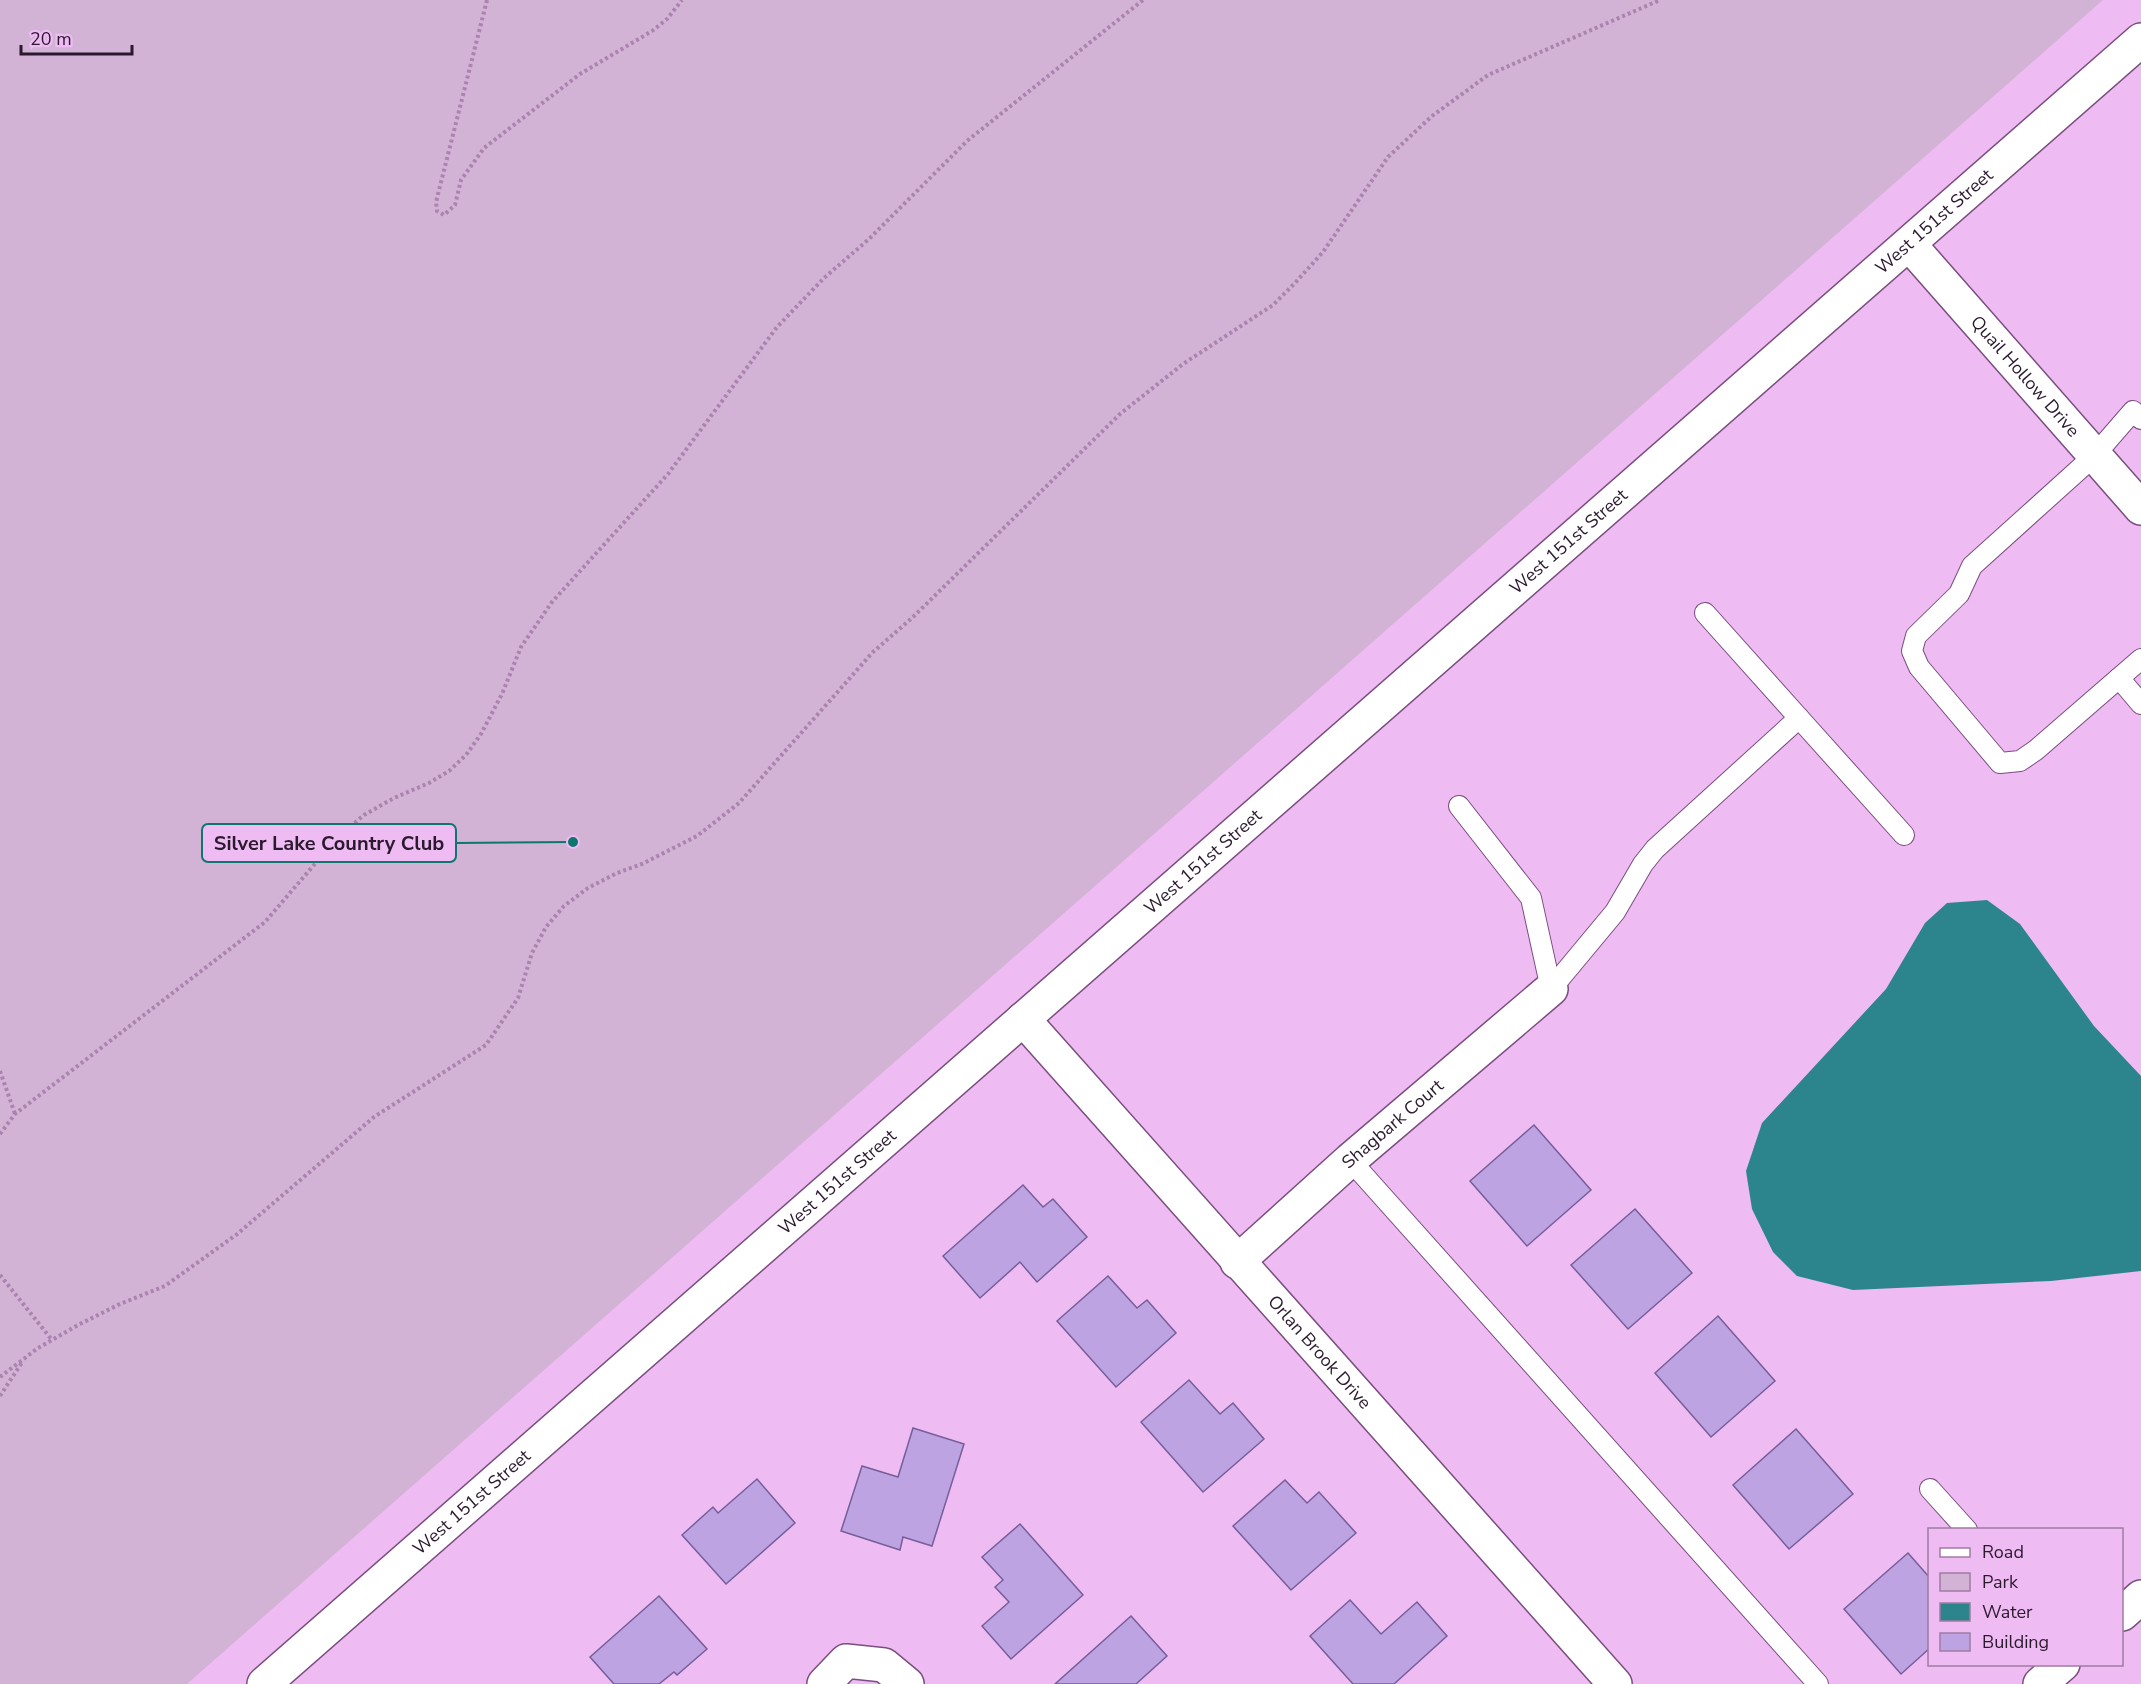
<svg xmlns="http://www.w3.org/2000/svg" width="2141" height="1684" font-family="'Nunito Sans',sans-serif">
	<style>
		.green { fill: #d2b3d5 }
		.water { fill: #2c858c }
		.building { fill: #bea3e3; stroke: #775e98; stroke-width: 1.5 }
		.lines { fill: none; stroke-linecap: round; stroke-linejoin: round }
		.lane-casing { stroke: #7a4d7f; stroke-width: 22 }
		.street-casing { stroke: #7a4d7f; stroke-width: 36 }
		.secondary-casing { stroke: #7a4d7f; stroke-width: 36 }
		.path { stroke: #aa83ae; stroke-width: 4; stroke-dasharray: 3 3; stroke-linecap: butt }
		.lane { stroke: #fff; stroke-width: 20 }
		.street { stroke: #fff; stroke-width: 33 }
		.secondary { stroke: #fff; stroke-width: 33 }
		.labels { text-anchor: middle; stroke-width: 6; stroke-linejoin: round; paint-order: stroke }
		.street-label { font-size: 18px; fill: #2b192e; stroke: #eebcf3 }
		.leader { fill: none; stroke: #0f766e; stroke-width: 2 }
		.callout-dot { fill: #0f766e; stroke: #eebcf3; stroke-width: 2 }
		.callout { fill: #eebcf3; stroke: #0f766e; stroke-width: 2 }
		.callout-label { font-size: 20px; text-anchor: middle; font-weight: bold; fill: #2b192e }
	</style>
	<rect width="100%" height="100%" fill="#eebcf3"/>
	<polygon class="green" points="0,0 2103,0 187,1684 0,1684"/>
	<polygon class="water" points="1987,900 2020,924 2094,1026 2141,1076 2141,1271 2051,1281 1853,1290 1797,1276 1773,1252 1752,1209 1746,1171 1762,1123 1886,989 1925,923 1947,903"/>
	<g class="building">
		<polygon points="1534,1125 1591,1190 1527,1246 1470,1181"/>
		<polygon points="1023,1185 1043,1207 1053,1199 1087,1237 1037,1282 1020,1262 980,1298 943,1256"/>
		<polygon points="1635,1209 1692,1273 1628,1329 1571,1265"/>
		<polygon points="1108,1276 1137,1308 1147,1300 1176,1333 1116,1387 1057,1321"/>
		<polygon points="1718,1316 1775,1381 1711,1437 1655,1373"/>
		<polygon points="1189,1380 1220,1414 1233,1403 1264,1439 1203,1492 1141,1422"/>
		<polygon points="913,1428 964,1444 932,1546 903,1537 900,1550 841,1531 862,1466 898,1477"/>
		<polygon points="1796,1429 1853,1494 1789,1549 1733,1485"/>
		<polygon points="757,1479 795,1523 726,1584 682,1535 713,1507 718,1513"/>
		<polygon points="1285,1480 1307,1503 1319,1492 1356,1533 1291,1590 1233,1526"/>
		<polygon points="1020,1524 1083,1595 1011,1659 982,1626 1009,1602 995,1587 1003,1580 982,1557"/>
		<polygon points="1908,1553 1930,1578 1930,1648 1901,1674 1844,1609"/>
		<polygon points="659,1596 707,1649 677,1675 674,1672 659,1684 614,1684 590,1657"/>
		<polygon points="1350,1600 1381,1634 1417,1602 1447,1636 1394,1684 1353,1684 1310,1636"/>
		<polygon points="1131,1616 1167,1656 1136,1684 1055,1684"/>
	</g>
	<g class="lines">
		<g class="lane-casing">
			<g id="lane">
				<polyline points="1705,613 1799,718"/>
				<polyline points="2141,659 2119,678 2141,704"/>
				<polyline points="2119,678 2036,750 2020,761 2000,763 1919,667 1912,651 1916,636 1959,594 1972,566 2094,456 2133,411 2141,419"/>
				<polyline points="1459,806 1531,898 1551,989"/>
				<polyline points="1551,989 1615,912 1643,864 1655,849 1799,718 1904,835"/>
				<polyline points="1350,1160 1818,1684"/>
				<polyline points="1930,1489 1967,1530"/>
			</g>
		</g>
		<g class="street-casing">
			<g id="street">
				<path id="s1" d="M1909,244l232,264"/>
				<path id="s2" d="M1023,1019l592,665"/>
				<path id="s3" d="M1237,1262l113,-102 201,-171"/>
				<polyline points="2122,1614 2141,1597"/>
				<polyline points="824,1684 846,1661 884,1665 907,1684"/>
				<polyline points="2040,1684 2063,1664"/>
			</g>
		</g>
		<g class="secondary-casing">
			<g id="secondary">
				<path id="s4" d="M264,1684l1877,-1644"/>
			</g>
		</g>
		<g class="path">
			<polyline points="487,0 436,202 437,211 444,215 455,205 461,180 484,148 580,74 652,31 667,19 682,0"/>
			<polyline points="0,1071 15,1114"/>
			<polyline points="0,1134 15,1114 265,922 338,837 364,815 394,798 429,783 449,771 466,755 481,734 502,694 521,647 552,602 668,474 777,327 824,278 869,239 967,141 1143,0"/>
			<polyline points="0,1275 52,1340"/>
			<polyline points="0,1377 38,1348 78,1325 120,1304 165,1286 236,1235 374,1117 486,1045 518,998 532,953 546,927 564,906 588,888 617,873 642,864 697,836 739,803 873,652 912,618 1120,414 1183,364 1273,305 1295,283 1323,252 1388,157 1432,116 1488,75 1660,0"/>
			<polyline points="0,1396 23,1361"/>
		</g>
		<use href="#lane" class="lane"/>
		<use href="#street" class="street"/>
		<use href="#secondary" class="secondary"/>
	</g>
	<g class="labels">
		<g class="street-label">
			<text dy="6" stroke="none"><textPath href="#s4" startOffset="2220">West 151st Street</textPath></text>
			<text dy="6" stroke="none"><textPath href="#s1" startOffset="176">Quail Hollow Drive</textPath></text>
			<text dy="6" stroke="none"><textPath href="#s4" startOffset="1734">West 151st Street</textPath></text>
			<text dy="6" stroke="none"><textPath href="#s4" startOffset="1248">West 151st Street</textPath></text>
			<text dy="6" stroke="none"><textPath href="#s3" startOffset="208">Shagbark Court</textPath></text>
			<text dy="6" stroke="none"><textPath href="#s4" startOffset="762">West 151st Street</textPath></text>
			<text dy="6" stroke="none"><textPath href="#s2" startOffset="446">Orlan Brook Drive</textPath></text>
			<text dy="6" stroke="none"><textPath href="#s4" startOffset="276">West 151st Street</textPath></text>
		</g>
	</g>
	<path class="leader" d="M573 842L456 843"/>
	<circle class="callout-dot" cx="573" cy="842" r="6"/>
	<rect class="callout" x="202" y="824" width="254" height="38" rx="6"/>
	<g class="callout-label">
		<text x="329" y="850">Silver Lake Country Club</text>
	</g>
	<rect x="1928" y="1528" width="195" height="138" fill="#eebcf3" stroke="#a07ba4" stroke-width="1.5"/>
	<rect x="1940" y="1548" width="30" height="9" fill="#ffffff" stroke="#a07ba4" stroke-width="1.5"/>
	<text x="1982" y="1558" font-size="18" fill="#2b192e">Road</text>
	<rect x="1940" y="1573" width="30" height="18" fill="#d2b3d5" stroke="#a07ba4" stroke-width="1.5"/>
	<text x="1982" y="1588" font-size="18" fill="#2b192e">Park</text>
	<rect x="1940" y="1603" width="30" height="18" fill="#2c858c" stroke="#a07ba4" stroke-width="1.5"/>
	<text x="1982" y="1618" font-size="18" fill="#2b192e">Water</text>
	<rect x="1940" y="1633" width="30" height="18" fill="#bea3e3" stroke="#a07ba4" stroke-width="1.5"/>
	<text x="1982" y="1648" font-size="18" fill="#2b192e">Building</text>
	<path d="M21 45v9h111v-9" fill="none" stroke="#2b192e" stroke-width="3"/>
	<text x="30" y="45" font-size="18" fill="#2b192e" stroke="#eebcf3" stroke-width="4.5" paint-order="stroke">20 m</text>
</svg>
